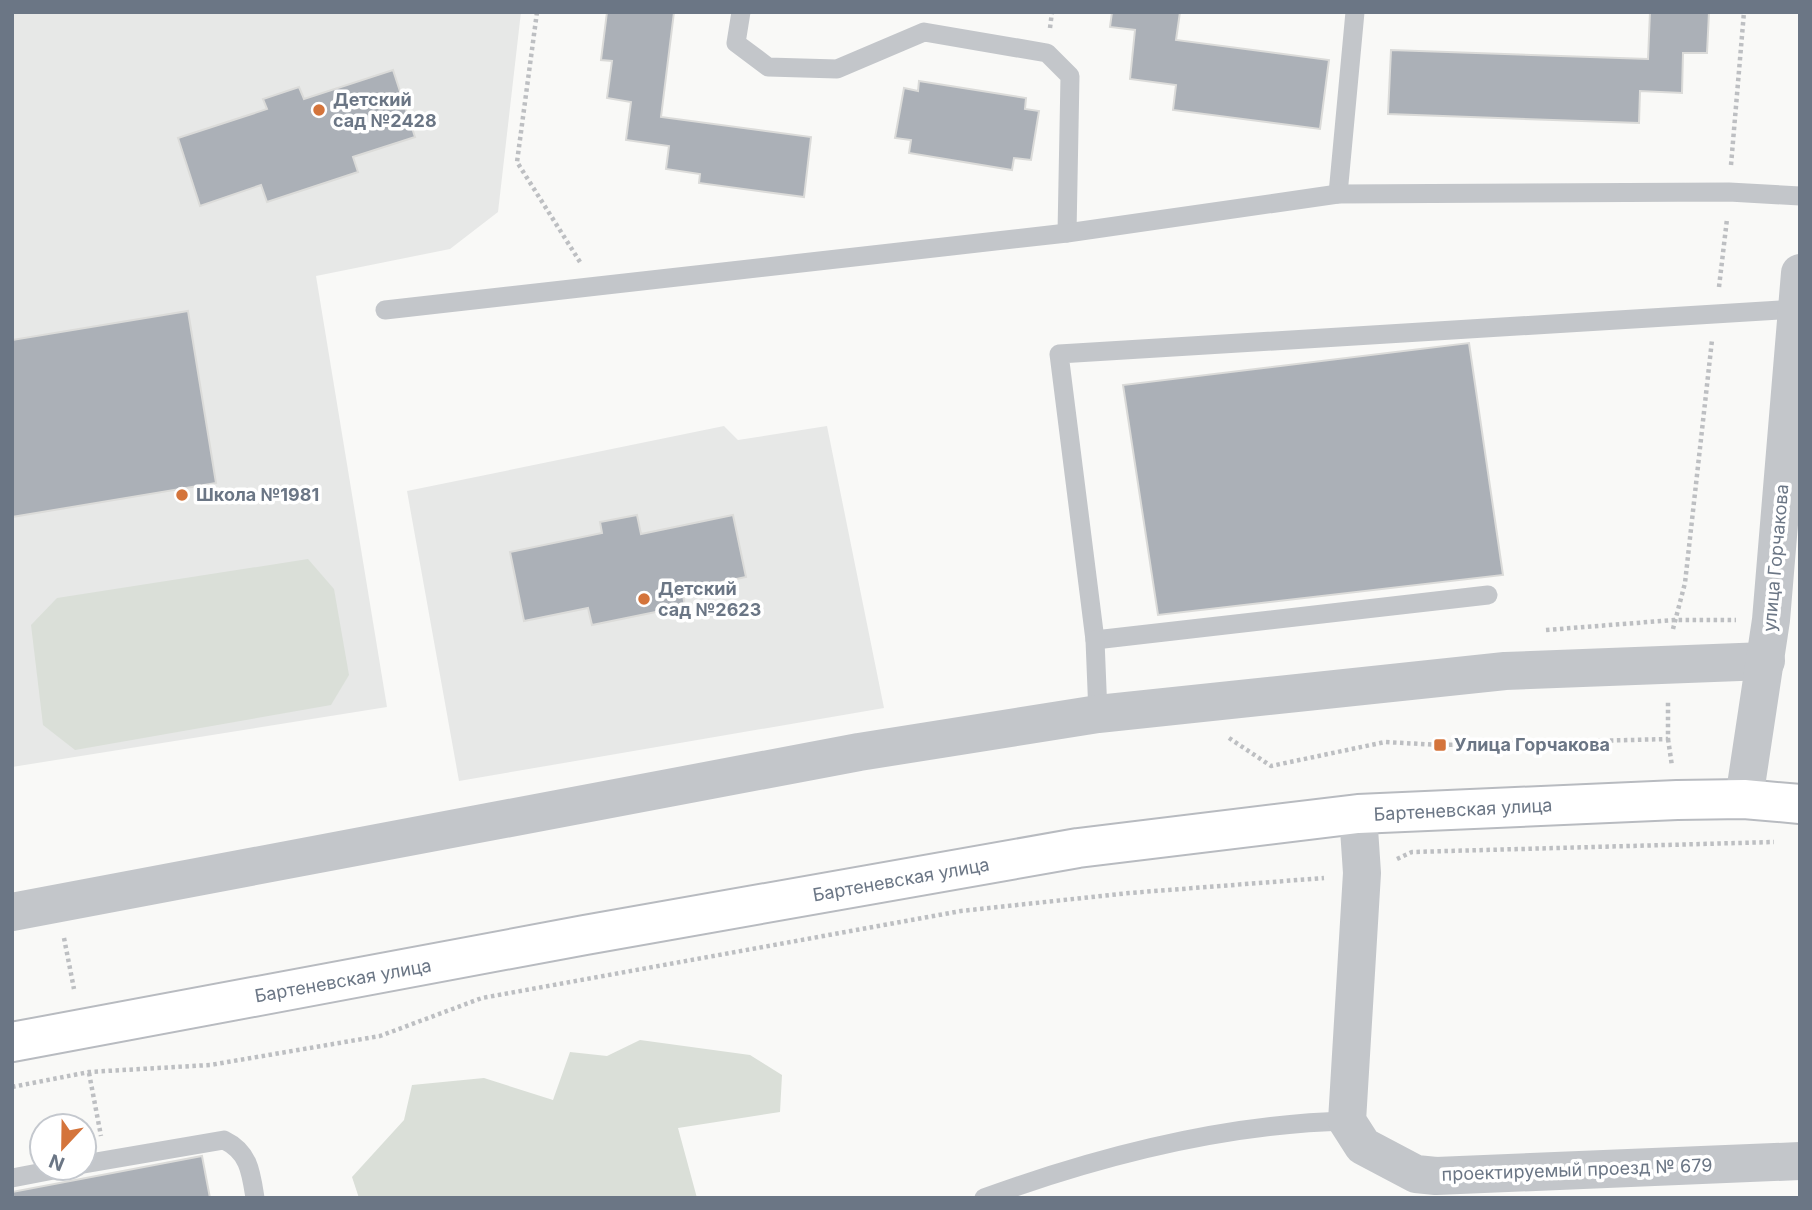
<svg xmlns="http://www.w3.org/2000/svg" width="1812" height="1210" font-family="Inter,sans-serif">
	<style>
		.built { fill: #e7e8e7 }
		.green { fill: #dadfd8 }
		.building { fill: #abb0b7; stroke: #dbdbd9; stroke-width: 2 }
		.lines { fill: none; stroke-linecap: round; stroke-linejoin: round }
		.secondary-casing { stroke: #b8bbc0; stroke-width: 42 }
		.path { stroke: #bdbfc2; stroke-width: 4.5; stroke-dasharray: 3.5 3.5; stroke-linecap: butt }
		.service { stroke: #c3c6ca; stroke-width: 19 }
		.minor { stroke: #c3c6ca; stroke-width: 38 }
		.tertiary { stroke: #c3c6ca; stroke-width: 38 }
		.secondary { stroke: #fff; stroke-width: 38 }
		.poi-dot { fill: #d4743b; stroke: #fff; stroke-width: 2.5 }
		.labels { text-anchor: middle; stroke-width: 7; stroke-linejoin: round; paint-order: stroke }
		.poi-label { font-size: 18px; font-weight: bold; fill: #6b7685; stroke: #fff; text-anchor: start }
		.street-label { font-size: 18px; fill: #6b7685; stroke: #fff }
	</style>
	<rect width="100%" height="100%" fill="#f9f9f7"/>
	<g class="built">
		<polygon points="12,12 521,12 498,212 450,249 316,276 387,707 12,767"/>
		<polygon points="724,426 738,440 827,426 884,708 459,781 407,491"/>
	</g>
	<g class="green">
		<polygon points="308,559 334,589 349,675 331,705 75,750 43,725 31,625 57,598"/>
		<polygon points="640,1040 750,1055 782,1075 780,1112 678,1128 697,1198 359,1198 352,1177 404,1120 412,1085 484,1078 553,1100 570,1052 607,1056"/>
	</g>
	<g class="building">
		<polygon points="607,12 674,12 661,117 811,137 804,197 699,183 700,174 666,169 669,146 626,140 631,102 607,98 612,61 601,60"/>
		<polygon points="1112,12 1180,12 1176,40 1329,60 1320,129 1173,110 1176,85 1130,79 1135,30 1110,27"/>
		<polygon points="1650,12 1709,12 1707,53 1683,53 1682,93 1640,91 1639,123 1388,114 1391,50 1648,59"/>
		<polygon points="393,70 415,137 353,157 358,172 267,202 261,185 200,206 178,138 267,109 263,99 299,87 304,99"/>
		<polygon points="919,81 1026,98 1025,109 1039,111 1031,160 1014,158 1012,170 909,153 911,140 895,138 904,88 918,91"/>
		<polygon points="188,311 216,483 12,517 12,340"/>
		<polygon points="1469,343 1503,575 1158,615 1123,385"/>
		<polygon points="637,515 641,534 733,515 746,577 682,590 685,606 592,625 588,608 524,621 510,552 602,533 600,522"/>
		<polygon points="202,1156 210,1198 13,1198 12,1192"/>
	</g>
	<g class="lines">
		<g class="secondary-casing">
			<polyline id="secondary" points="12,1042 585,935 1078,848 1358,814 1677,800 1744,799 1800,804"/>
		</g>
		<g class="path">
			<polyline points="537,12 517,162 580,262"/>
			<polyline points="1050,28 1052,12"/>
			<polyline points="1731,165 1744,12"/>
			<polyline points="1719,287 1727,219"/>
			<polyline points="1673,629 1685,583 1712,340"/>
			<polyline points="1546,630 1674,620 1736,620"/>
			<polyline points="1229,738 1271,766 1385,742 1440,745 1668,739 1668,701"/>
			<polyline points="1668,739 1672,766"/>
			<polyline points="1397,859 1412,852 1774,842"/>
			<polyline points="64,938 74,989"/>
			<polyline points="89,1073 101,1136"/>
			<polyline points="12,1087 89,1072 210,1065 380,1036 482,998 961,911 1129,893 1324,878"/>
		</g>
		<g class="service">
			<polyline points="741,12 736,43 768,67 837,69 924,32 1047,53 1070,76 1067,233"/>
			<polyline points="1338,194 1355,12"/>
			<polyline points="385,310 1067,233 1338,194 1729,192 1800,196"/>
			<polyline points="1488,595 1095,640 1059,354 1798,309"/>
			<polyline points="1095,640 1098,714"/>
			<path d="M84,1164l140,-24c25,12 27,32 31,58"/>
			<polyline points="12,1178 64,1168"/>
			<path d="M984,1198c115,-42 240,-74 363,-77"/>
		</g>
		<g class="minor">
			<polyline points="1358,814 1362,873 1347,1121 1363,1146 1416,1174 1436,1176 1800,1161"/>
			<polyline points="12,912 859,752 1098,714 1505,671 1766,661"/>
		</g>
		<polyline class="tertiary" points="1744,799 1771,620 1800,273"/>
		<use href="#secondary" class="secondary"/>
	</g>
	<g class="poi-dot">
		<circle cx="319" cy="110" r="7"/>
		<circle cx="182" cy="495" r="7"/>
		<circle cx="644" cy="599" r="7"/>
		<rect x="1433" y="738" width="14" height="14" rx="3.5"/>
	</g>
	<g class="labels">
		<g class="poi-label">
			<text x="333" y="106">Детский<tspan x="333" dy="21">сад №2428</tspan></text>
			<text x="196" y="501">Школа №1981</text>
			<text x="658" y="595">Детский<tspan x="658" dy="21">сад №2623</tspan></text>
			<text x="1454" y="751">Улица Горчакова</text>
		</g>
		<g class="street-label">
			<text transform="translate(1776 558) rotate(-85)" y="6">улица Горчакова</text>
			<text transform="translate(1463 810) rotate(-3)" y="6">Бартеневская улица</text>
			<text transform="translate(901 880) rotate(-10)" y="6">Бартеневская улица</text>
			<text transform="translate(343 981) rotate(-10)" y="6">Бартеневская улица</text>
			<text transform="translate(1577 1170) rotate(-2)" y="6">проектируемый проезд № 679</text>
		</g>
	</g>
	<rect width="1812" height="1210" fill="none" stroke="#6b7685" stroke-width="28"/>
	<g transform="translate(63 1147) rotate(202)"><circle r="33" fill="#ffffff" stroke="#c4c8ce" stroke-width="2"/>
	<path d="M0-5L12 26L0 18L-12 26Z" fill="#d4743b"/>
	<text y="-10" font-size="19" font-weight="bold" text-anchor="middle" fill="#6b7685">N</text>
	</g>
</svg>
